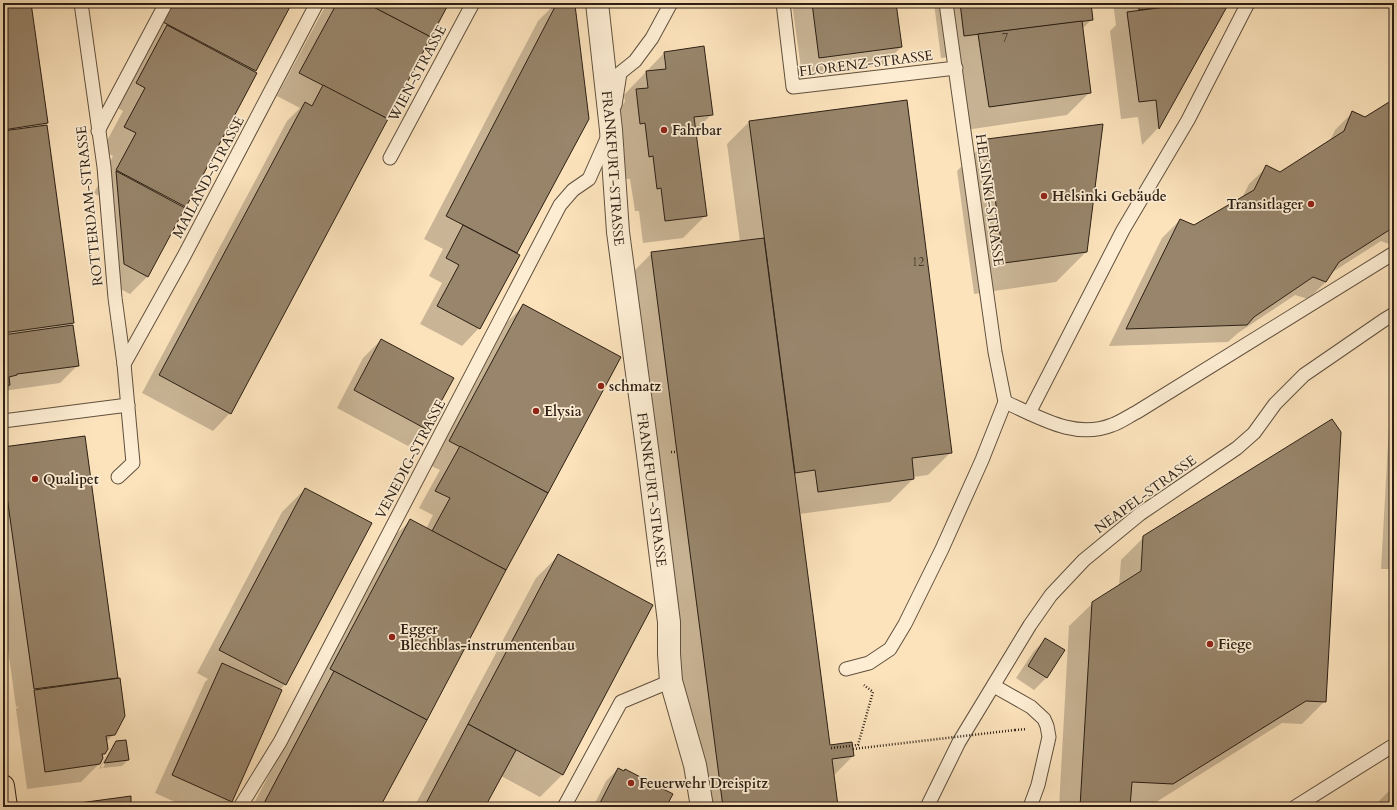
<svg xmlns="http://www.w3.org/2000/svg" width="1397" height="810" font-family="Cardo,serif">
	<style>
		.shadow { fill: #0003 }
		.building { fill: #98856b; stroke: #2c1f14 }
		.lines { fill: none; stroke-linecap: round; stroke-linejoin: round }
		.service-casing { stroke: #60503e; stroke-width: 15 }
		.minor-casing { stroke: #60503e; stroke-width: 24 }
		.primary-casing { stroke: #2c1f14; stroke-width: 24 }
		.path { stroke: #2c1f14; stroke-width: 2.5; stroke-dasharray: 1 2; stroke-linecap: butt }
		.service { stroke: #fdedd3; stroke-width: 13 }
		.minor { stroke: #fdedd3; stroke-width: 22 }
		.primary { stroke: #fce3bc; stroke-width: 22 }
		.path-bridge { stroke: #2c1f14; stroke-width: 2.5; stroke-dasharray: 1 2; stroke-linecap: butt }
		.poi-dot { fill: #8f2418; stroke: #fdedd3; stroke-width: 1.5 }
		.labels { text-anchor: middle; stroke-width: 3.5; stroke-linejoin: round; paint-order: stroke }
		.number-label { font-size: 12px; fill: #47382a }
		.street-label { font-size: 14px; fill: #2c1f14; stroke: #fdedd3 }
		.poi-label { font-size: 14px; font-weight: bold; fill: #2c1f14; stroke: #fdedd3; text-anchor: start }
	</style>
	<rect width="100%" height="100%" fill="#fce3bc"/>
	<filter id="stains"><feTurbulence type="fractalNoise" baseFrequency=".005" numOctaves="4"/><feColorMatrix values="0 0 0 0 .2 0 0 0 0 .09 0 0 0 0 .02 0 0 0 .5 -.17"/></filter>
	<radialGradient id="worn" r=".72"><stop offset=".6" stop-color="#630" stop-opacity="0"/><stop offset="1" stop-color="#630" stop-opacity=".3"/></radialGradient>
	<g class="shadow">
		<polygon points="3,3 30,3 47,123 43,127 73,323 69,327 78,365 60,383 3,391"/>
		<polygon points="161,3 291,3 253,72 185,206 148,276 130,294 107,282 99,196 94,193 113,156 102,150 123,111 114,106"/>
		<polygon points="327,3 448,3 230,413 213,431 142,393 287,121 300,108 277,96"/>
		<polygon points="556,3 569,3 516,252 479,328 462,346 420,324 442,283 429,276 443,249 424,239 538,21"/>
		<polygon points="792,3 895,3 901,47 883,65 802,76"/>
		<polygon points="934,3 1090,3 1092,19 1082,29 1090,92 1067,115 966,130 956,56 941,58"/>
		<polygon points="1113,3 1228,3 1158,128 1142,145 1138,117 1121,119 1110,31 1116,25"/>
		<polygon points="703,48 712,114 695,131 706,215 683,238 643,243 639,211 635,211 630,179 626,179 622,146 614,113 625,102 624,95 664,53"/>
		<polygon points="1394,101 1394,246 1381,241 1331,273 1326,282 1308,299 1295,295 1238,333 1228,342 1109,346 1162,238 1180,220 1194,226 1242,198 1249,184 1267,167 1280,173 1330,141 1335,130 1353,112 1365,118"/>
		<polygon points="750,121 951,452 928,475 913,477 913,479 890,502 799,514 829,746 853,756 833,776 837,806 836,807 697,807 629,276 652,253 740,242 727,144"/>
		<polygon points="988,140 1087,251 1056,282 974,294 957,171"/>
		<polygon points="523,306 379,807 252,807 312,694 387,543 410,521 426,529 433,515 419,508 440,470 427,464 500,329"/>
		<polygon points="381,340 425,429 408,446 337,408 363,358"/>
		<polygon points="1394,388 1394,569 1381,569 1391,391"/>
		<polygon points="84,437 117,680 114,734 106,742 104,753 102,756 99,764 81,782 27,789 16,709 19,706 16,707 3,613 3,448"/>
		<polygon points="305,489 285,684 280,690 231,802 226,807 186,807 155,793 205,682 208,679 197,673 282,512"/>
		<polygon points="1144,537 1325,701 1302,724 1282,723 1150,806 1129,805 1129,807 1059,807 1069,626 1093,603 1119,586 1121,560"/>
		<polygon points="558,556 563,774 540,797 501,776 484,807 414,807 536,578"/>
		<polygon points="1046,639 1063,650 1046,678 1034,690 1016,678 1034,651"/>
		<polygon points="117,742 128,760 122,766 103,768 114,746 112,746"/>
		<polygon points="112,747 101,767 102,768 99,769"/>
		<polygon points="618,769 665,807 593,807 606,781"/>
		<polygon points="1394,786 1394,807 1379,807 1379,801"/>
	</g>
	<g class="building">
		<polygon points="3,3 31,3 48,123 3,130"/>
		<polygon points="171,3 292,3 256,71 161,21"/>
		<polygon points="337,3 366,3 431,37 388,119 299,73"/>
		<polygon points="366,3 449,3 431,37"/>
		<polygon points="557,3 571,3 575,5 589,119 517,253 446,216"/>
		<polygon points="812,3 896,3 902,47 819,58"/>
		<polygon points="960,3 1091,3 1093,20 964,36"/>
		<polygon points="1138,3 1197,3 1139,10"/>
		<polygon points="1197,3 1229,3 1159,129 1156,100 1139,102 1127,12"/>
		<polygon points="1082,21 1091,93 989,107 978,34"/>
		<polygon points="167,25 257,73 186,207 116,170 136,133 124,127 145,88 136,83"/>
		<polygon points="704,46 713,115 694,117 707,216 665,221 661,188 657,189 653,156 649,157 645,123 640,124 636,89 648,88 646,71 666,69 664,52"/>
		<polygon points="323,85 388,119 231,414 159,375 305,102 312,106"/>
		<polygon points="1394,99 1394,227 1339,262 1326,282 1313,277 1254,317 1247,325 1126,329 1180,219 1194,225 1254,190 1266,165 1280,172 1344,131 1352,111 1365,117"/>
		<polygon points="907,100 952,453 912,458 914,479 818,492 815,470 795,473 749,121"/>
		<polygon points="1103,124 1087,252 1004,263 987,139"/>
		<polygon points="47,125 74,323 3,333 3,131"/>
		<polygon points="116,171 185,208 148,277 124,264"/>
		<polygon points="463,225 520,255 480,329 437,306 459,265 446,258"/>
		<polygon points="764,238 830,745 852,742 854,756 832,759 838,806 832,807 723,807 651,252"/>
		<polygon points="523,304 621,357 548,493 449,441"/>
		<polygon points="73,325 79,366 17,374 17,375 9,377 10,385 5,386 4,377 3,377 3,335"/>
		<polygon points="381,339 454,378 426,429 354,390"/>
		<polygon points="1332,419 1341,432 1326,702 1306,701 1173,784 1132,782 1130,807 1080,807 1092,602 1141,571 1143,536"/>
		<polygon points="85,436 118,678 34,689 3,468 3,447"/>
		<polygon points="460,446 548,493 506,570 432,531 450,498 435,491"/>
		<polygon points="305,488 372,523 286,685 219,650"/>
		<polygon points="410,519 506,570 427,720 330,669"/>
		<polygon points="558,554 653,605 563,775 468,724"/>
		<polygon points="1045,638 1065,650 1047,678 1028,666"/>
		<polygon points="222,663 282,690 232,802 172,775"/>
		<polygon points="334,671 427,720 380,807 262,807"/>
		<polygon points="120,678 125,716 115,735 106,736 108,749 105,754 102,754 103,758 100,764 45,772 34,690"/>
		<polygon points="468,724 516,750 485,807 424,807"/>
		<polygon points="126,740 129,760 104,763 116,741"/>
		<polygon points="618,768 624,771 625,769 673,794 666,807 607,807 600,803"/>
		<polygon points="131,796 131,807 57,807 57,806"/>
	</g>
	<g class="lines">
		<g class="service-casing">
			<g id="service">
				<polyline points="81,3 104,167 115,298 124,364 133,463 118,477"/>
				<polyline points="783,3 793,87 956,68"/>
				<polyline points="946,3 995,352 1005,402"/>
				<polyline points="615,105 620,73 635,61 652,38 671,3"/>
				<polyline points="98,131 166,3"/>
				<polyline points="390,158 473,3"/>
				<polyline points="124,364 184,256 317,3"/>
				<path d="M1005,402c34,15 70,38 107,23 9,-3 17,-9 25,-13l257,-159"/>
				<polyline points="1029,413 1123,230 1188,120 1248,3"/>
				<polyline points="3,421 128,405"/>
				<polyline points="846,669 869,663 890,649 905,624 942,549 982,460 1005,402"/>
				<polyline points="994,686 1031,707 1044,719 1047,726 1049,737 1038,785 1030,807"/>
				<polyline points="240,807 280,742 560,205 573,190 589,179 609,134"/>
				<polyline points="564,807 621,702 671,681"/>
				<polyline points="927,807 959,742 1030,625 1051,595 1084,560 1140,514 1237,448 1254,433 1275,404 1304,375 1384,320 1394,314"/>
				<polyline points="1295,807 1394,745"/>
			</g>
		</g>
		<g class="minor-casing">
			<g id="minor">
				<path id="s1" d="M597,3l14,127 7,102 30,223 21,167v32l2,27 24,84 7,42"/>
			</g>
		</g>
		<g class="primary-casing">
			<polyline id="primary" points="3,786 6,807"/>
		</g>
		<g class="path">
			<polyline points="671,452 677,452"/>
			<polyline points="1015,730 1027,729"/>
			<polyline points="831,748 858,745 873,692 864,685"/>
		</g>
		<use href="#service" class="service"/>
		<use href="#minor" class="minor"/>
		<use href="#primary" class="primary"/>
		<polyline class="path-bridge" points="853,749 1015,730"/>
	</g>
	<g class="poi-dot">
		<circle cx="664" cy="130" r="4"/>
		<circle cx="1044" cy="196" r="4"/>
		<circle cx="1311" cy="204" r="4"/>
		<circle cx="601" cy="386" r="4"/>
		<circle cx="536" cy="411" r="4"/>
		<circle cx="35" cy="479" r="4"/>
		<circle cx="392" cy="637" r="4"/>
		<circle cx="1210" cy="644" r="4"/>
		<circle cx="631" cy="783" r="4"/>
	</g>
	<g class="labels">
		<g class="number-label">
			<text x="1005" y="42">7</text>
			<text x="918" y="266">12</text>
		</g>
		<g class="street-label">
			<text transform="translate(866 63) rotate(-7)" y="5">FLORENZ-STRASSE</text>
			<text transform="translate(417 73) rotate(-62)" y="5">WIEN-STRASSE</text>
			<text dy="5" stroke="none"><textPath href="#s1" startOffset="166">FRANKFURT-STRASSE</textPath></text>
			<text transform="translate(208 177) rotate(-62)" y="5">MAILAND-STRASSE</text>
			<text transform="translate(990 200) rotate(82)" y="5">HELSINKI-STRASSE</text>
			<text transform="translate(89 206) rotate(-96)" y="5">ROTTERDAM-STRASSE</text>
			<text transform="translate(410 459) rotate(-62)" y="5">VENEDIG-STRASSE</text>
			<text dy="5" stroke="none"><textPath href="#s1" startOffset="490">FRANKFURT-STRASSE</textPath></text>
			<text transform="translate(1145 494) rotate(-36)" y="5">NEAPEL-STRASSE</text>
		</g>
		<g class="poi-label">
			<text x="672" y="135">Fahrbar</text>
			<text x="1052" y="201">Helsinki Gebäude</text>
			<text x="1303" y="209" text-anchor="end">Transitlager</text>
			<text x="609" y="391">schmatz</text>
			<text x="544" y="416">Elysia</text>
			<text x="43" y="484">Qualipet</text>
			<text x="400" y="634">Egger<tspan x="400" dy="16">Blechblas-instrumentenbau</tspan></text>
			<text x="1218" y="649">Fiege</text>
			<text x="639" y="788">Feuerwehr Dreispitz</text>
		</g>
	</g>
	<rect width="1397" height="810" fill="none" stroke="#fce3bc" stroke-width="16"/>
	<rect x="4" y="4" width="1389" height="802" fill="none" stroke="#2c1f14" stroke-width="2"/>
	<rect x="8" y="8" width="1381" height="794" fill="none" stroke="#2c1f14"/>
	<rect width="100%" height="100%" filter="url(#stains)"/>
	<rect width="100%" height="100%" fill="url(#worn)"/>
</svg>
